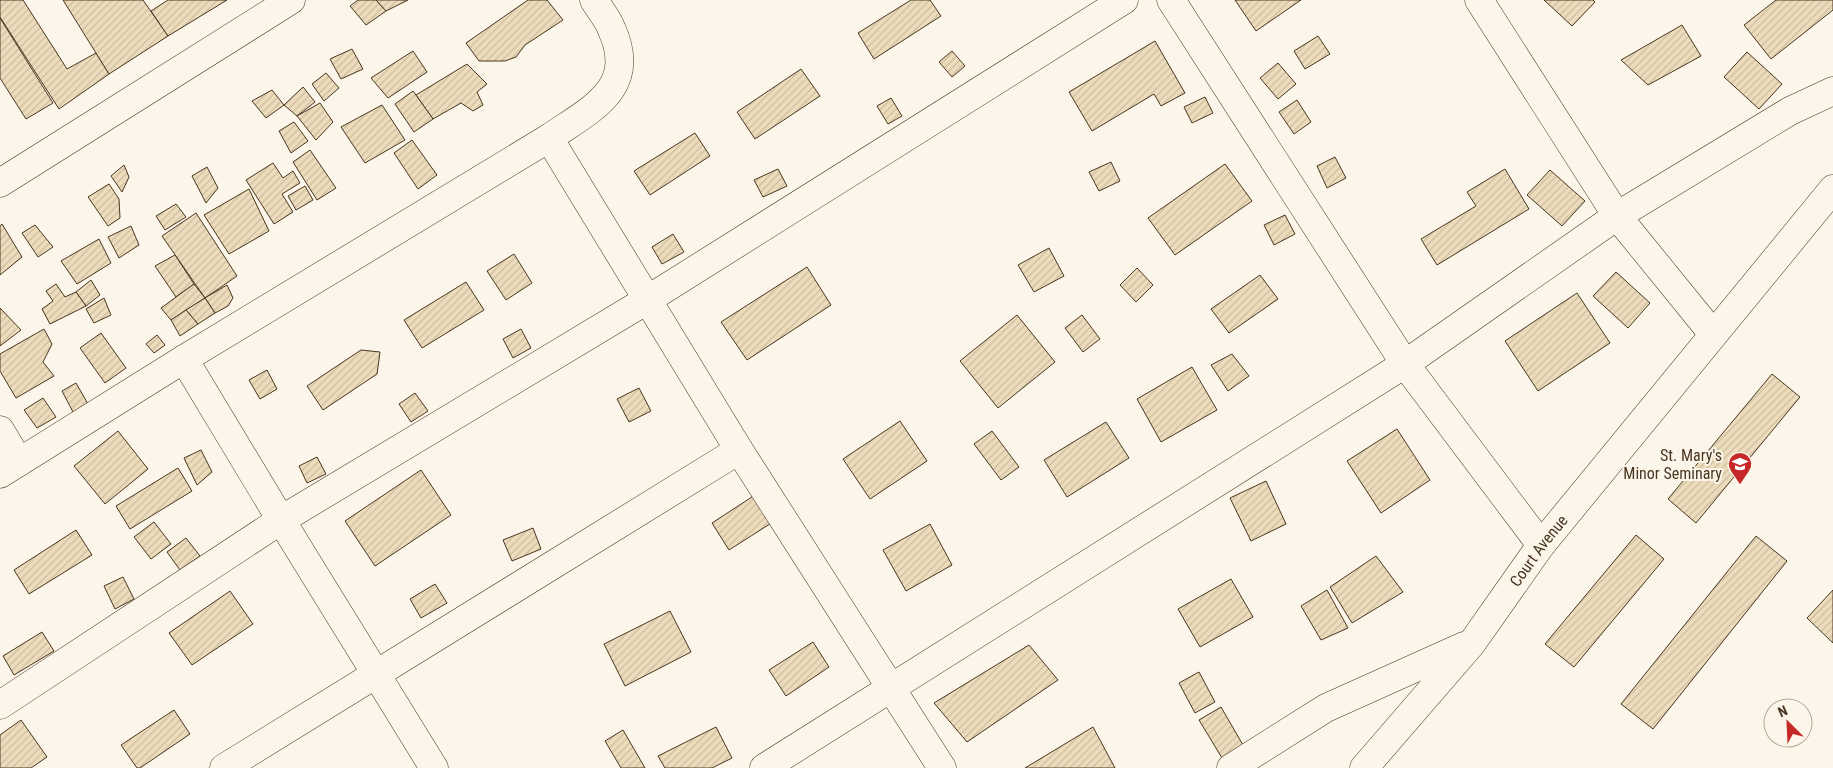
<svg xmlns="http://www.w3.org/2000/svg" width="1833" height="768" font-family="'Roboto Condensed',sans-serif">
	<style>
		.building { fill: url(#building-hatch); stroke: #4a3520 }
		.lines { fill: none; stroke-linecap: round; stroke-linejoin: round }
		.street-casing { stroke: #4a3520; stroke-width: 29 }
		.street { stroke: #fbf6e9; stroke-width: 28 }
		.labels { text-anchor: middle; stroke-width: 4; stroke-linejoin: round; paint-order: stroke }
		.poi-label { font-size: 16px; fill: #4a3520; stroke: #fbf6e9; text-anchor: end }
		.street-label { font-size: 16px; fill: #4a3520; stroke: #fbf6e9 }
	</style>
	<defs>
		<pattern id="building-hatch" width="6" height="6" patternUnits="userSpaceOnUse" patternTransform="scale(1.25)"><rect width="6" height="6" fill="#ecdcbc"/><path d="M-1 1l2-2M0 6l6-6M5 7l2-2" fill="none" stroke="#ccbda1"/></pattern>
	</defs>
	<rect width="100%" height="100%" fill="#fbf6e9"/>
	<g class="building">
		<polygon points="0,0 23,0 67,69 96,53 109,74 59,109 0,17"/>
		<polygon points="63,0 143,0 168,36 109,74"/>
		<polygon points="168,0 227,0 168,36 151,11"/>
		<polygon points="358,0 376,0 386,11 366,25 350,6"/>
		<polygon points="376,0 408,0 386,11"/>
		<polygon points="528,0 547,0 563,20 525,45 516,57 505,61 479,61 466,43"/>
		<polygon points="911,0 930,0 941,16 874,59 858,33"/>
		<polygon points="1235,0 1301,0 1256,31"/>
		<polygon points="1544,0 1593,0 1595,2 1572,26"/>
		<polygon points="1776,0 1833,0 1833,10 1771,59 1744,25"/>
		<polygon points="0,18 53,103 26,119 0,78"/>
		<polygon points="1682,25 1701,56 1648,85 1621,60"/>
		<polygon points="1318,36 1330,54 1305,69 1294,51"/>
		<polygon points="1155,41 1185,93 1161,106 1154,94 1092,131 1069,92"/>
		<polygon points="352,49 363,69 341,79 330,59"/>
		<polygon points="413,51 427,72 388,98 371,78"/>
		<polygon points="952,51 965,66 952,77 939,62"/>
		<polygon points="1747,52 1782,84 1759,109 1724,77"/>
		<polygon points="1278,63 1296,84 1278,99 1260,78"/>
		<polygon points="467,64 487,84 477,92 483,105 473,111 461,103 433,119 416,95"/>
		<polygon points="801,69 820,96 755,139 737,112"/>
		<polygon points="326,73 339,88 324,101 312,84"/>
		<polygon points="303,87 315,102 297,116 284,105"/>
		<polygon points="272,90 284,105 266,118 252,101"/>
		<polygon points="413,91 433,119 414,132 395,104"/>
		<polygon points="1205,97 1213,113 1192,123 1184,107"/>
		<polygon points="891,98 902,116 888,124 877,106"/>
		<polygon points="1297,100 1311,122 1294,134 1279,112"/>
		<polygon points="320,103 333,122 316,140 297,116"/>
		<polygon points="382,105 405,140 365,163 341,127"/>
		<polygon points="294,122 308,141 291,153 279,131"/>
		<polygon points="695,133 710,156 650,195 634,171"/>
		<polygon points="412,140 437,175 418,189 394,153"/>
		<polygon points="310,150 336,188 317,200 293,162"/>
		<polygon points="1335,157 1346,178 1327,188 1317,166"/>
		<polygon points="1111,162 1120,181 1099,191 1089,172"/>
		<polygon points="273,163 283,178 293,171 300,183 282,194 293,212 274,224 246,180"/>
		<polygon points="1225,164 1252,201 1175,255 1148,218"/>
		<polygon points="124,165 129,177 122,192 111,176"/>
		<polygon points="207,167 218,188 206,203 192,176"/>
		<polygon points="778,169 787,186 763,197 754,180"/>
		<polygon points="1505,169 1529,209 1437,265 1421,239 1476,206 1467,192"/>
		<polygon points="1550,170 1585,201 1562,226 1527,195"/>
		<polygon points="109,184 119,199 120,218 108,226 88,197"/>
		<polygon points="305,186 313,200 296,210 288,196"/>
		<polygon points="249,189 269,231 229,254 204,215"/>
		<polygon points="176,204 186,217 165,230 156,216"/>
		<polygon points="196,213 237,276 205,298 162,236"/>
		<polygon points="1285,215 1295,234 1274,245 1264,225"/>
		<polygon points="2,224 22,257 0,275 0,226"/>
		<polygon points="35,225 53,247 38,257 22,233"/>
		<polygon points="131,226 139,245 119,258 108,237"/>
		<polygon points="673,234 684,252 662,264 652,247"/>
		<polygon points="99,239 111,263 77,284 61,261"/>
		<polygon points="1049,248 1064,276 1034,292 1018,265"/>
		<polygon points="514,254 532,283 506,300 487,271"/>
		<polygon points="175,255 194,284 176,297 155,266"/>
		<polygon points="807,267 831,305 747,360 721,322"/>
		<polygon points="1137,268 1153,285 1136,302 1120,285"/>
		<polygon points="1616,272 1650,303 1628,328 1593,296"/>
		<polygon points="1260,275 1278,299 1229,333 1211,309"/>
		<polygon points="91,280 100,295 86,306 76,292"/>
		<polygon points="466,282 484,310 422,348 404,320"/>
		<polygon points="56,284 65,297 76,292 86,306 50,324 42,309 53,301 46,291"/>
		<polygon points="194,284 205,298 171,320 161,308"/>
		<polygon points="227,285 233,298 228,306 215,313 205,298"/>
		<polygon points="1577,293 1610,343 1538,391 1505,341"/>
		<polygon points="104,298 111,315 94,323 86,309"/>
		<polygon points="205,298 215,313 198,324 186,310"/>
		<polygon points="0,308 21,330 0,346"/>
		<polygon points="186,310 198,324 180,336 171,320"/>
		<polygon points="1017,315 1055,362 998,408 960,361"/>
		<polygon points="1082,315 1100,339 1083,352 1065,328"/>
		<polygon points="44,329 52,344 43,362 54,376 16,398 0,371 0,354"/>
		<polygon points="521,329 531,348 513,358 503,339"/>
		<polygon points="101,333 126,368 105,383 80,348"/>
		<polygon points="157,335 165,345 154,353 146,344"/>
		<polygon points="361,350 380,352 377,374 323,410 307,386"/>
		<polygon points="1232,354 1249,376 1228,391 1211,365"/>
		<polygon points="1192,367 1217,410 1161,442 1137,399"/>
		<polygon points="267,370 277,389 260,399 249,380"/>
		<polygon points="1772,374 1800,397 1696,523 1668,499"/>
		<polygon points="76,383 88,404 73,412 62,391"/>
		<polygon points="639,388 651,411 629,422 617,399"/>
		<polygon points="415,393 428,411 411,422 399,404"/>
		<polygon points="43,398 56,417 37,428 24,410"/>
		<polygon points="900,421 927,461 870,499 843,459"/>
		<polygon points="1106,422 1129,458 1067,497 1044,460"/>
		<polygon points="1397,429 1430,480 1381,513 1347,461"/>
		<polygon points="118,431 148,469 105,504 74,466"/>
		<polygon points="992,431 1019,467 1001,480 974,444"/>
		<polygon points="201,450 212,472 197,485 184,458"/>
		<polygon points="317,457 326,474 307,483 299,466"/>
		<polygon points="178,468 192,491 130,529 116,506"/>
		<polygon points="421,470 451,515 375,566 345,521"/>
		<polygon points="1266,481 1286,524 1251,541 1230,498"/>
		<polygon points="755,495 773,522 729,550 712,523"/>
		<polygon points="154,522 171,544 151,559 134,537"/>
		<polygon points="930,524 952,565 906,591 883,550"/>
		<polygon points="533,528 541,549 512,561 503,540"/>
		<polygon points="76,530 92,555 29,594 14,570"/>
		<polygon points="1636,535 1664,559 1574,667 1545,644"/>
		<polygon points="1756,536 1787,561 1653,729 1621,704"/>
		<polygon points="186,538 200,556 180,570 167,552"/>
		<polygon points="1376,556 1403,592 1352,623 1330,587"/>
		<polygon points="123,577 134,599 115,609 104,586"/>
		<polygon points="1231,579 1253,617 1200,647 1178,609"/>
		<polygon points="435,584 447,603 421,618 410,599"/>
		<polygon points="1327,590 1348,628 1321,640 1301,606"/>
		<polygon points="1833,590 1833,643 1807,618"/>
		<polygon points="230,591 253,624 192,665 169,633"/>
		<polygon points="670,611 691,652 625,686 604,644"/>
		<polygon points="42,632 54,651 14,675 3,656"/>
		<polygon points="813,642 829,667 786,696 769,670"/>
		<polygon points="1029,645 1058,680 967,742 934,703"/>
		<polygon points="1199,672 1215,702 1195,713 1179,683"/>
		<polygon points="1221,707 1243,745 1222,758 1199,720"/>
		<polygon points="174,710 190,734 140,768 137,768 121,745"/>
		<polygon points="21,720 47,757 31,768 0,768 0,735"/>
		<polygon points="716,727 732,758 712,768 665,768 658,756"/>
		<polygon points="1093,727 1115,768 1025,768"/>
		<polygon points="623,730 645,768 621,768 605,741"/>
	</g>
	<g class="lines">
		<g class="street-casing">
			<g id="street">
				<polyline points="1171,0 1405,364 1541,545"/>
				<polyline points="1479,0 1617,216 1713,334"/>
				<polyline points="549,138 739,450 942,768"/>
				<polyline points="0,183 291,0"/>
				<polyline points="184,359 281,520 434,768"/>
				<polyline points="0,430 19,462"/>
				<path d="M0,474l184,-115 365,-221c42,-29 89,-49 63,-108 -4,-11 -12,-20 -18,-30"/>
				<polyline points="0,705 281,520 647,300 1124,0"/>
				<polyline points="224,768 739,450"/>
				<polyline points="764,768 1405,364 1617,216 1790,111 1833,91"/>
				<polyline points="1231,768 1326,708 1464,646"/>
				<path id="s1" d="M1364,768l108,-125 69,-98 292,-356"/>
			</g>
		</g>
		<use href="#street" class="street"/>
	</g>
	<defs>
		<g id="university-pin" transform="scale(1.25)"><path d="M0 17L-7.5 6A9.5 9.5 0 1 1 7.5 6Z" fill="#c62828" stroke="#fbf6e9"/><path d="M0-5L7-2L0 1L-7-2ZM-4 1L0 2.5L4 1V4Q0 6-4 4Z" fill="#fff"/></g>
	</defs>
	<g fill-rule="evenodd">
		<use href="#university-pin" x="1740" y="464"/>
	</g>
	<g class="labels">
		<g class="poi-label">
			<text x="1722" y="461">St. Mary's<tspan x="1722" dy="18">Minor Seminary</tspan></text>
		</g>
		<g class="street-label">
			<text dy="6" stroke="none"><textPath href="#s1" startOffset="279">Court Avenue</textPath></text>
		</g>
	</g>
	<g transform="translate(1788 723) rotate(336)"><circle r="24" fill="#fbf6e9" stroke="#b4a999"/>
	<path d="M0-4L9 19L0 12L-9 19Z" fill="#c62828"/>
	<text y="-8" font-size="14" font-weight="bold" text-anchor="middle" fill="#4a3520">N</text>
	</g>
</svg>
